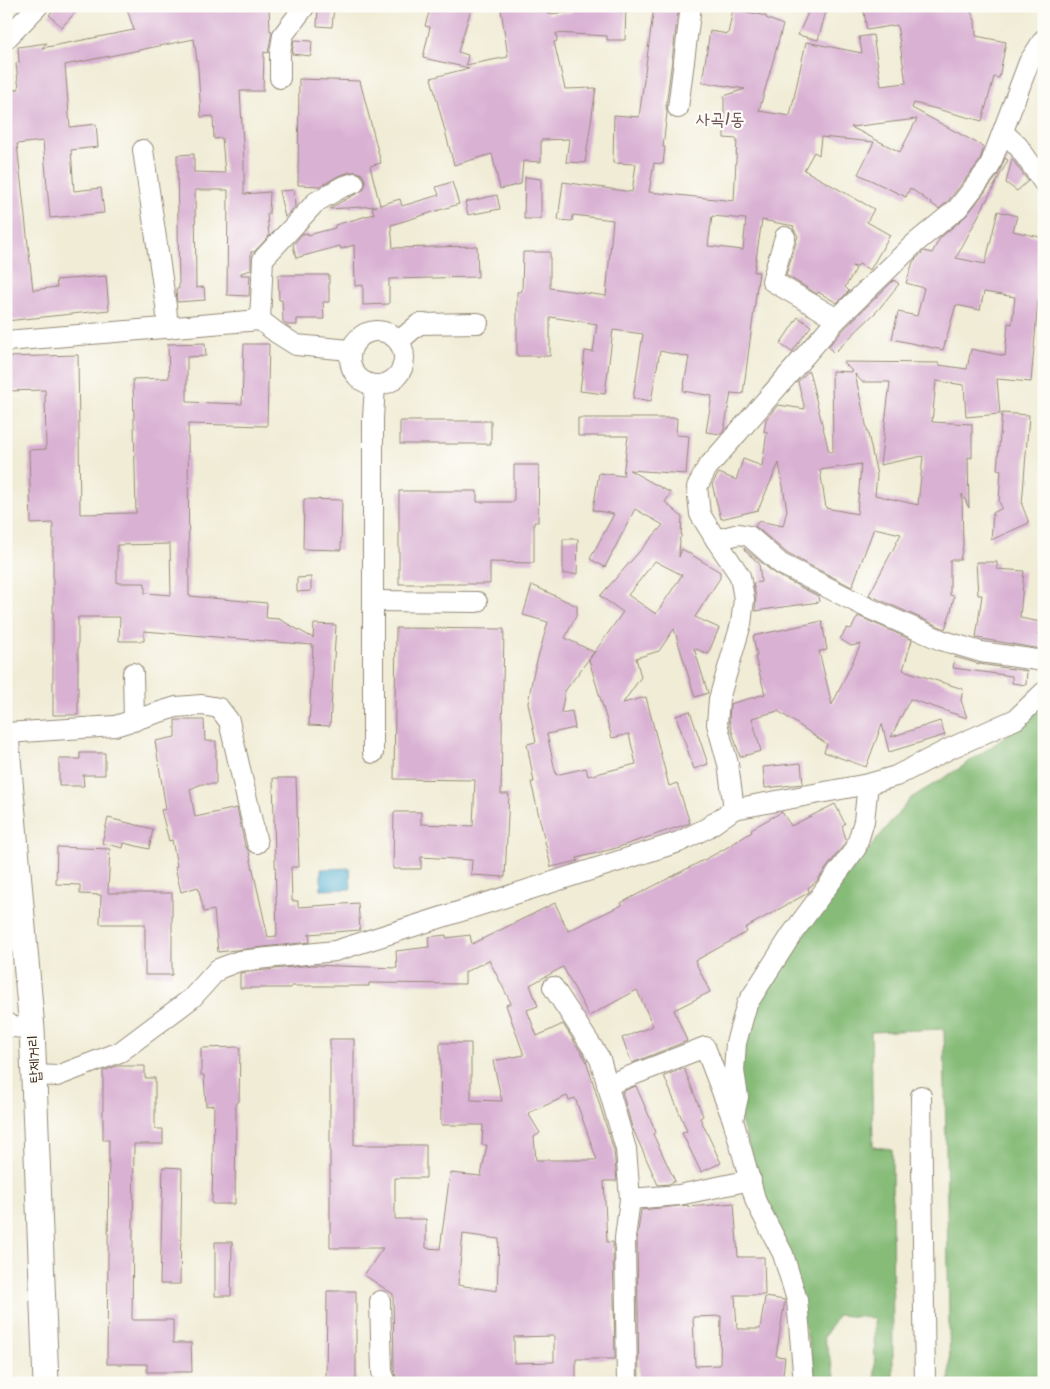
<svg xmlns="http://www.w3.org/2000/svg" width="1050" height="1389" font-family="Kalam,'Poor Story',sans-serif">
	<style>
		.built { fill: #e7d2ef }
		.forest { fill: #86bc78; stroke: #60734b }
		.water { fill: #54b0d2; stroke: #486d78 }
		.building { fill: #d9b1d3; fill-rule: evenodd }
		.lines { fill: none; stroke-linecap: round; stroke-linejoin: round }
		.minor-casing { stroke: #968b7a; stroke-width: 22 }
		.major-casing { stroke: #968b7a; stroke-width: 27 }
		.minor { stroke: #fff; stroke-width: 20 }
		.major { stroke: #fff; stroke-width: 25 }
		.labels { text-anchor: middle; stroke-width: 4.5; stroke-linejoin: round; paint-order: stroke }
		.street-label { font-size: 15px; fill: #3b2a1e; stroke: #fdfcf7 }
		.quarter-label { font-size: 18px; fill: #72595d; stroke: #fdfcf7 }
	</style>
	<rect width="100%" height="100%" fill="#fdfcf7"/>
	<filter id="ink" filterUnits="userSpaceOnUse"><feTurbulence type="fractalNoise" baseFrequency=".02" numOctaves="2"/><feDisplacementMap in="SourceGraphic" scale="10" xChannelSelector="R" yChannelSelector="G"/><feConvolveMatrix kernelMatrix="1 2 1 2 8 2 1 2 1" color-interpolation-filters="sRGB"/></filter>
	<filter id="wash" filterUnits="userSpaceOnUse"><feTurbulence type="fractalNoise" baseFrequency=".0096" numOctaves="4" result="noise"/><feDisplacementMap in="SourceGraphic" scale="20" xChannelSelector="R" yChannelSelector="G"/><feGaussianBlur stdDeviation="1.12" result="paint"/><feColorMatrix in="noise" values="0 0 0 0 0 0 0 0 0 0 0 0 0 0 0 0 0 1.4 0 .05"/><feComposite in="paint" operator="in"/></filter>
	<g filter="url(#wash)">
		<rect width="100%" height="100%" fill="#f0ecd6"/>
		<polygon class="built" points="235,1375 235,1383 172,1383 172,1378"/>
		<polygon class="forest" points="1044,703 1044,1383 950,1383 944,1029 871,1032 873,1147 892,1149 893,1383 875,1383 874,1318 838,1315 824,1337 837,1383 815,1383 812,1358 789,1256 770,1215 725,1069 786,940 840,884 911,798 960,768 1008,735"/>
		<polygon class="water" points="350,868 351,889 321,890 321,869"/>
		<g id="blocks">
			<g class="building">
				<polygon points="57,6 81,6 62,27 49,15"/>
				<polygon points="126,6 269,6 270,31 272,31 268,53 264,52 263,91 240,91 244,161 244,194 270,192 269,214 267,214 269,236 254,252 251,252 251,270 241,273 241,275 250,275 249,296 227,295 228,190 195,190 196,288 204,287 205,300 177,302 176,289 179,289 177,155 194,154 194,172 225,173 222,138 214,139 213,116 201,117 198,68 194,39 65,65 70,127 96,124 98,147 71,150 74,191 101,188 104,213 50,218 43,141 17,144 33,290 57,287 56,280 106,276 109,310 6,321 6,91 19,89 16,64 19,63 18,47 47,43 42,48 134,30"/>
				<polygon points="318,6 334,6 332,27 317,26"/>
				<polygon points="431,6 472,6 458,52 468,55 466,65 508,57 501,9 519,6 547,6 548,14 572,12 572,6 626,6 625,40 607,40 607,36 556,33 557,41 554,42 565,89 596,88 585,163 566,162 569,139 541,140 541,162 523,161 521,184 500,189 492,154 454,165 431,78 469,68 423,58 430,27 425,26"/>
				<path d="M654,6h25l-13,100 1,7 -4,34h2l-2,17 -9,-1 -5,29 85,9 3,-62 -13,-1v-42l21,-7 -43,-7 8,-51 18,3 5,-25 33,7v2l17,7 -24,86 31,5 16,-74 56,11 -3,-16 14,-2 8,51 25,-3 -9,-58 -30,5 -4,-24h105l7,14 1,16 30,6 -7,36 -5,-1 -12,44 -68,-18 -2,5 72,39 -5,15 -30,38 -10,9 -29,-21 -4,9 -48,-23 16,-32 -53,-5 -2,18 -5,-3 -10,18 70,39 -7,13 23,13 -20,35 -11,-6 -2,3 -5,-1 4,3 -11,18 4,4 -12,12 -19,-11 -1,2 -31,-19 12,-39 -5,-8 1,-2 -32,-6 -8,52h5l-16,122 -12,-1 -7,37 -3,4 -15,-2 6,-36 -29,-5 6,-34 -29,-6 -9,50 -18,-3 10,-64 -30,-4 -8,64 -25,-3 5,-40 8,1 4,-28 -47,-7v39h-33v-64l5,-1 1,-39h27v36l56,8 7,-76 -40,-5 -1,6 -14,-1 5,-38 69,10 4,-28 -23,-1 1,-48 25,2zM917,119l-17,33 -49,-25zM712,216l34,3 -3,31 -35,-4z"/>
				<polygon points="811,6 830,6 825,15 818,40 798,35"/>
				<polygon points="294,40 312,41 311,56 292,54"/>
				<polygon points="299,79 360,81 381,163 370,166 380,205 400,199 402,206 439,195 436,187 452,182 459,204 391,225 393,248 477,246 478,277 389,279 389,304 363,305 363,285 355,286 354,245 341,249 340,246 296,258 293,245 302,234 308,233 308,235 335,228 335,225 374,214 372,207 377,206 330,209 330,208 363,190 365,186 365,180 362,174 357,172 350,172 338,176 321,186 298,185"/>
				<path d="M1005,158l3,2 -52,98 29,6 13,-53 19,5 -4,15 31,7v64l-6,-1 -7,81 -34,-3 3,35 -34,3 -2,-32 -28,-4 -4,41 40,2v34l-4,-1 1,51 -7,-14 1,52 -3,14h-10v35l4,1 -3,15 -6,18 -76,-34 32,-61 -27,-6 -22,59 -64,-33 -33,-28 4,-5 24,5 4,-16 -8,-47 -21,47 -37,9 -9,-35 7,-11 17,7 7,-21 19,7 5,-34h-3l2,-13 12,-14 27,4 -7,-27 9,-10 2,-1 20,81h4l-1,-81 21,1 -10,-10 96,1v2l28,4 4,-20 34,7 3,-33 4,1 3,-27 -31,-5 -4,18 -24,-5 -13,45 -51,-11 6,-27 19,4 7,-28 -18,-5 7,-21 11,-11 8,2 8,-15 27,-23 31,-40zM855,374l7,8h28l-10,83 43,-9 -5,49 -43,-10 2,-20zM861,464l-4,50 -31,-6 -6,-38z"/>
				<polygon points="1012,159 1028,181 1017,191 1006,183"/>
				<polygon points="525,177 541,179 541,219 524,219"/>
				<polygon points="294,190 295,207 285,217 279,191"/>
				<polygon points="497,195 500,209 468,215 465,202"/>
				<polygon points="278,275 329,275 329,302 323,302 324,319 297,319 297,325 287,325 283,322 282,300 279,300"/>
				<polygon points="894,280 899,284 878,310 834,353 828,347 846,327"/>
				<polygon points="798,317 811,326 792,352 780,344"/>
				<path d="M205,343l1,13 -19,1v45l55,2 2,-60h25l-2,82 -79,-2 1,172 78,7 -1,15 13,1 34,19 1,-14 22,1 -6,101 -21,-1 4,-80 -169,-14v10h-25l1,-24h-42v98h-25v-192l-22,1 -2,-74 17,-1 -1,-59 -39,1v-34l72,-2 2,159 56,-1 -3,-134 36,-1 -1,-34zM170,544l1,51 -26,-2v-10h-28v-38z"/>
				<polygon points="1002,413 1029,415 1022,505 1029,523 991,540 993,513 1002,508 999,501 1001,470 997,469"/>
				<path d="M578,418h99l-1,17 13,1 -3,38 -57,-4 42,23 -6,9 17,15 -1,20 -2,2 1,1 -1,17 3,-8 38,23v6l-25,39 24,11 -11,26 -14,-6 14,45 -13,4 -21,-68 -15,22 -23,7 5,19 -18,26 23,-6 23,89 8,-3 13,40 -77,26 -36,9 1,3 -27,6 -20,-85h3l-7,-38 9,-2 -8,-39 5,-28 15,-53 -25,-7 9,-30 45,21v8l-12,24 29,14 -29,39 -4,22 11,-2 3,17 -28,6 9,41 30,-7 2,8 48,-12 -7,-30 -17,4 -23,-78 34,-48 -23,-16 63,-71 -28,-16 -30,58 -15,-8 24,-45 -21,-4 6,-37 24,3 5,-40h-50zM655,561l27,14 -26,39 -28,-19z"/>
				<rect x="400" y="421" width="91" height="23"/>
				<polygon points="514,465 539,465 538,522 534,522 534,563 490,562 490,584 399,584 399,491 477,491 477,502 514,502"/>
				<polygon points="304,499 342,500 341,550 303,549"/>
				<polygon points="563,539 578,539 577,574 563,574"/>
				<polygon points="744,548 775,574 818,596 819,602 755,611 756,597 753,583 761,582 759,563 745,551"/>
				<polygon points="976,562 997,562 997,569 1024,571 1020,618 1041,622 1038,635 1043,635 1041,649 976,638 982,595 978,595"/>
				<polygon points="311,577 311,591 297,592 297,578"/>
				<polygon points="858,616 912,640 903,670 963,689 961,700 967,718 910,699 891,737 940,721 945,735 889,752 882,724 866,767 824,752 827,744 778,711 752,718 761,751 740,757 729,721 730,704 765,694 755,657 757,656 753,636 822,621 827,650 819,651 832,705 861,644 851,646 840,639 847,628 851,629"/>
				<polygon points="396,628 504,629 501,794 509,794 505,877 471,875 472,860 421,857 421,869 393,869 394,812 421,812 421,824 473,826 475,780 394,779"/>
				<polygon points="955,657 979,664 1027,671 1026,685 1012,683 1012,676 953,668"/>
				<polygon points="690,711 708,764 694,769 676,716"/>
				<polygon points="175,720 204,720 205,741 216,741 216,784 202,784 190,789 195,817 237,808 245,846 249,852 268,937 277,936 273,778 296,778 299,867 291,867 292,901 298,901 298,907 358,903 360,930 309,934 310,942 218,952 214,910 204,912 198,887 181,892 175,867 177,866 172,840 169,841 161,810 166,809 155,741 175,737"/>
				<polygon points="80,753 105,753 105,775 83,775 84,786 59,786 59,759 80,759"/>
				<polygon points="801,763 803,784 765,788 763,767"/>
				<path d="M835,804l10,20 -3,2 4,13 -1,4 -29,39 -8,6 1,3 -1,2 -63,35 2,4 -52,29 15,31 -36,18 13,31 -55,22 -10,-25 31,-12 -16,-36 -48,26 -26,-49 -33,18 8,21 -11,4 10,26 26,-12 23,36 28,91 3,30h-13l3,61h6l2,117h-39v24h-178l-4,-13 -1,-76 -29,-19 19,-27h-53v-209h24v106h72v33h-31v41h31v29l14,1 10,-76 31,3 6,-31h-5l1,-20h-42l-1,-82h31v57l31,1 -9,-40 31,-6 -18,-50 5,-2 -22,-43 -24,12v12l-96,-1v3h-78v2h-51v-15l71,-8 86,3 -1,-17 33,-4 -1,-10 18,-2v3l24,-3 2,9 83,-41 13,28 54,-26 -1,-2 100,-52 31,-19 -1,-3 31,-17 9,14zM567,1096l2,4 6,-2 22,62h-61l-2,-23 6,-4 -12,-20zM463,1234l36,5 -2,52 -39,-6zM554,1336v26l-40,1v-26z"/>
				<polygon points="108,818 153,829 149,849 124,843 123,848 102,843"/>
				<polygon points="57,847 110,849 108,893 172,893 172,975 145,975 145,924 100,924 101,895 80,894 80,885 56,884"/>
				<polygon points="240,1047 239,1102 236,1102 235,1204 212,1204 214,1105 206,1106 204,1075 201,1075 201,1048"/>
				<polygon points="117,1066 145,1066 145,1078 155,1078 155,1129 163,1129 163,1144 134,1144 132,1320 173,1320 173,1343 191,1343 192,1372 147,1372 147,1364 107,1364 109,1140 103,1140 103,1071"/>
				<polygon points="684,1068 703,1116 700,1118 721,1163 701,1172 682,1133 687,1131 664,1076"/>
				<polygon points="636,1086 656,1132 653,1134 675,1181 669,1184 658,1185 632,1127 622,1092"/>
				<polygon points="163,1167 182,1168 180,1284 160,1284"/>
				<path d="M734,1203l4,54h26l1,38h-30l2,34h23l5,-32 20,3 -9,56 9,1 -3,26h-143l-2,-144 4,-29 47,-5v2zM721,1316l-1,49 -25,1 -2,-49z"/>
				<polygon points="215,1242 232,1242 231,1296 215,1296"/>
				<polygon points="327,1291 356,1291 356,1383 326,1383"/>
			</g>
		</g>
	</g>
	<g filter="url(#ink)">
		<use href="#blocks" fill-opacity="0" stroke="#968b7a" stroke-width="1"/>
		<g class="lines">
			<g class="minor-casing">
				<g id="minor">
					<polyline points="6,39 38,6"/>
					<polyline points="280,78 280,54 283,35 305,6"/>
					<polyline points="678,108 691,6"/>
					<polyline points="1003,132 1018,146 1044,183"/>
					<polyline points="143,150 166,306 168,328"/>
					<polyline points="785,237 772,281 837,319"/>
					<polyline points="260,320 277,333 296,345 350,350"/>
					<circle cx="377" cy="358" r="27"/>
					<polyline points="6,341 260,320 263,259 316,202 342,187 354,183"/>
					<polyline points="399,341 419,324 478,323"/>
					<polyline points="716,540 739,534 749,536 781,564 866,607 941,640 981,652 1044,661"/>
					<polyline points="374,601 477,602"/>
					<polyline points="133,673 134,721"/>
					<polyline points="6,733 115,726 176,707 202,705 219,708 229,721 257,843"/>
					<polyline points="373,753 373,418 375,385"/>
					<polyline points="734,809 728,764 717,724 719,699 741,624 744,599 740,576 716,540 700,514 697,487 707,468 837,319 914,244 958,208 989,168 1029,62 1044,39"/>
					<polyline points="553,987 600,1059 626,1149 630,1199 625,1238 627,1383"/>
					<polyline points="6,1023 14,1027 32,1029"/>
					<polyline points="35,1075 57,1076 120,1052 192,998 218,969 239,961 335,951 679,842 707,828 734,809 868,784 896,776 951,748 1016,719 1044,692"/>
					<polyline points="607,1085 705,1047 733,1120"/>
					<polyline points="921,1096 925,1383"/>
					<polyline points="630,1199 679,1195 751,1180"/>
					<polyline points="380,1301 382,1372 386,1383"/>
					<polyline points="804,1383 797,1300 783,1254 756,1202 733,1120 738,1097 734,1071 736,1043 747,1004 792,934 856,848 864,821 868,784"/>
				</g>
			</g>
			<g class="major-casing">
				<polyline id="major" points="6,736 32,1029 46,1383"/>
			</g>
			<use href="#minor" class="minor"/>
			<use href="#major" class="major"/>
		</g>
	</g>
	<g class="labels">
		<g class="street-label">
			<text transform="translate(34 1059) rotate(-93)" y="5">탑제거리</text>
		</g>
		<g class="quarter-label">
			<text x="720" y="125">사곡1동</text>
		</g>
	</g>
	<rect width="1050" height="1389" fill="none" stroke="#fdfcf7" stroke-width="25"/>
</svg>
